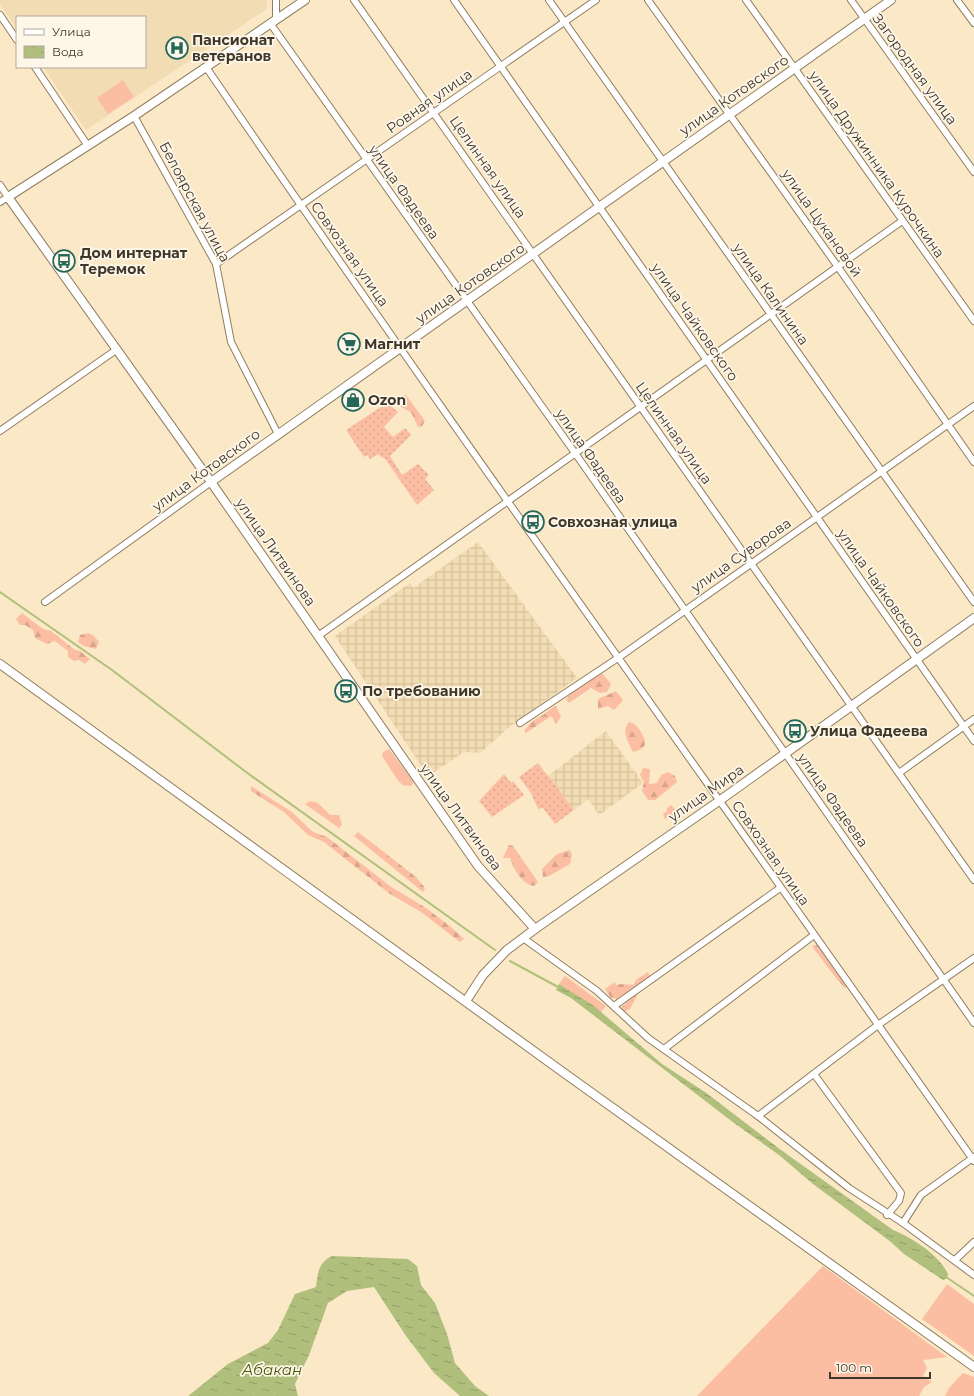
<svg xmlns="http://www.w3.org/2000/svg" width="974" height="1396" font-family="Montserrat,sans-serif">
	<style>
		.built { fill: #f2dcb3 }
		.industrial { fill: url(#industrial-grid) }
		.grass { fill: #fbbea3 }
		.forest { fill: url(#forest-firs) }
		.garden { fill: url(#garden-dots) }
		.water { fill: url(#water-ripples) }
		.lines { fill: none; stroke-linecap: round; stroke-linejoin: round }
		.stream { stroke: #b0c07c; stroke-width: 2 }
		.street-casing { stroke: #8f7e60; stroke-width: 8 }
		.secondary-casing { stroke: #8f7e60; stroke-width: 10 }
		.street { stroke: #fff; stroke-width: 6 }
		.secondary { stroke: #fff; stroke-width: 8 }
		.labels { text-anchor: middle; stroke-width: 3.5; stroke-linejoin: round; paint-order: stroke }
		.poi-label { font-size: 14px; font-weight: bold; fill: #3e372a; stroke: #fef7e9; text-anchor: start }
		.street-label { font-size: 14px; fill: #3e372a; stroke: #fef7e9 }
		.water-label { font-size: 15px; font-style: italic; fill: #4a5809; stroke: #fef7e9 }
	</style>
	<defs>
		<pattern id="industrial-grid" width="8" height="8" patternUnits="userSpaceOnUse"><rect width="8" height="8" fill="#f2dcb3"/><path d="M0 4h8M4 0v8" fill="none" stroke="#d1bd9a"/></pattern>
		<pattern id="forest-firs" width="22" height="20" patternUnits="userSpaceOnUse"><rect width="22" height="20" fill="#fbbea3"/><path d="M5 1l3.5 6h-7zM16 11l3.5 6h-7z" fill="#d8a48c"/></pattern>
		<pattern id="garden-dots" width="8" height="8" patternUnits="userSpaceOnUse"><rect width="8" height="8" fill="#fbbea3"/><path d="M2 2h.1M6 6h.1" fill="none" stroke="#d8a48c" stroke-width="1.8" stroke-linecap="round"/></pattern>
		<pattern id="water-ripples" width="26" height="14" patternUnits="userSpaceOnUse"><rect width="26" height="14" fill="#b0c07c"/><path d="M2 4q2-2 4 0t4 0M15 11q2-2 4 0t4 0" fill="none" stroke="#919d66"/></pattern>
	</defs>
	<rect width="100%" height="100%" fill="#fbe8c7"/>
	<polygon class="built" points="0,0 267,0 267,9 86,130 43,67 145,67 145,17 17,17 17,29 0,4"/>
	<g class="industrial">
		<polygon points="478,542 577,678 508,728 480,753 464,752 428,776 335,636 410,583 413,588"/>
		<polygon points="606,731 643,783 599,815 588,799 574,810 548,776"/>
	</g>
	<g class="grass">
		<polygon points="123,80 134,97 108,114 97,98"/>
		<polygon points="389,749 414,782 411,786 403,785 399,782 382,756 383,752"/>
		<polygon points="310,801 318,803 330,815 339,815 342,825 339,828 305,804"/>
		<polygon points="565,976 606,1006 601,1012 559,984"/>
		<polygon points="823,1266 947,1357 923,1360 927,1368 923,1376 932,1382 924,1387 919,1396 697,1396"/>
		<polygon points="947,1284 974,1304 974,1356 922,1319"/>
		<polygon points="963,1373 974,1377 974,1396 945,1396 949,1388"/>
	</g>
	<g class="forest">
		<path d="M400,395h6l19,26 -3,5 -4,1 -7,-15c-8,-4 -15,-6 -14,-16z"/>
		<polygon points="22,613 43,629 51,631 75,650 80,651 90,659 85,664 79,660 74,661 68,657 68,651 55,641 47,644 35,638 33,630 25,625 20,625 16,619"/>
		<polygon points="88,633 93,635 99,642 96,649 84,646 78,642 80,635"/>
		<path d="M602,673l9,11 -4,8 -7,1 -9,-5 -22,15 -3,-4c11,-12 20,-22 36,-26z"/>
		<polygon points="616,691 623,700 614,710 608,706 598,709 598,699"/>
		<path d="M556,706l5,11 -5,7 -5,-8 -25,17 -2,-2c7,-9 9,-11 19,-16 5,-3 7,-7 13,-9z"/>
		<path d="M629,722c7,2 8,4 12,10 7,12 6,16 -8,20 -5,-11 -12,-20 -4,-30z"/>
		<polygon points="643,768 650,769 649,784 657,783 661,775 668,772 675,776 677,782 655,800 648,800 642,791 644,782 640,775"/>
		<polygon points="251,786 292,812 313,832 327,837 390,886 426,908 451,927 464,939 460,942 421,912 390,894 324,842 308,835 284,812 251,791"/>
		<polygon points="704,792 708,793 706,799 678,817 671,816 665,819 663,814 667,811 667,808 671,805 677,811"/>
		<polygon points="358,832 416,877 425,888 423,892 354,836"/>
		<path d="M509,845l4,1 25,36 -4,4c-12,-2 -20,-16 -24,-28h-7z"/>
		<polygon points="570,850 572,855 570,864 549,876 543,877 542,869 557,854"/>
		<path d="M813,945h5l30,41 -3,2c-13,-13 -21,-27 -32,-40z"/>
		<polygon points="648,972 650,976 617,999 611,998 605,989 615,982 616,985 621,984 633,985 637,979"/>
		<polygon points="636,992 638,994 630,1009 624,1012 620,1009"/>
	</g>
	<g class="garden">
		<polygon points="387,403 398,412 384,427 393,437 405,428 411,435 390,456 402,475 418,464 429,475 425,479 434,490 417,505 384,457 382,458 378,454 370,459 367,455 364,457 346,430"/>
		<polygon points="538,763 574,810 555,824 543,808 538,809 531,793 519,777"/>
		<polygon points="504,774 511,783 513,781 524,795 492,817 479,801"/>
	</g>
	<g class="water">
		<path d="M559,984l35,22 68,58 43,28 76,58 112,80c20,8 46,25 55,44l-1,4 -4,2 -39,-26 -13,-12 -78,-58 -34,-29 -45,-32 -163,-125 -15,-8z"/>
		<path d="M332,1256l76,3 9,7 4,19 14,18 12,31 8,29 20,23 14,10h-29l-26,-23 -28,-37 -32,-49 -27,4 -19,12 -19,52 -14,29 3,12h-110l40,-32 40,-21 10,-13 17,-36 21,-7c2,-14 2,-24 16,-31z"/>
	</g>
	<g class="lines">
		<g class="stream">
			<polyline points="0,592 112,670 246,772 495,950"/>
			<polyline points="510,961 558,987"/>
			<polyline points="946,1277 974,1296"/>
		</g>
		<g class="street-casing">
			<g id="street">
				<polyline points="276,0 276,19"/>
				<polyline points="354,0 974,880"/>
				<polyline points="454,0 974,741"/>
				<polyline points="549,0 974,602"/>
				<polyline points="648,0 838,267 974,462"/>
				<polyline points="746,0 974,321"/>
				<polyline points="851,0 974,172"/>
				<polyline points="957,0 974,23"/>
				<polyline points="0,15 17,40"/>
				<polyline points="270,23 575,453 974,1023"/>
				<polyline points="35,67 88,146"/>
				<path d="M206,67c251,368 512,729 768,1094"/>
				<polyline points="134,116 216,264 231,342 278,434"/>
				<polyline points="0,185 8,197 0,202"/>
				<polyline points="216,264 596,0"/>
				<polyline points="0,431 116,350"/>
				<polyline points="45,602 211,482"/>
				<polyline points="318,636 902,221"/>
				<polyline points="520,723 618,658 974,406"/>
				<polyline points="899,773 974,719"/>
				<polyline points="523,938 597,991 648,1038 758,1116 849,1188 903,1223 974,1275"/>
				<polyline points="614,1006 780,888"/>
				<polyline points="664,1049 814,935"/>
				<polyline points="814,1074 901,1193 899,1201 887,1215"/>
				<polyline points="758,1116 878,1025 974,958"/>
				<polyline points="903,1223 921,1195 974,1157"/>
				<polyline points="955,1260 974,1242"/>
			</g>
		</g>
		<g class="secondary-casing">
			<g id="secondary">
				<polyline points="305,0 134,116 8,197 211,482 478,866 535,929"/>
				<polyline points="211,482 891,0"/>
				<polyline points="0,664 553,1065 974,1367"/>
				<polyline points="466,1001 483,975 507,950 535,929 719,801 974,618"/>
			</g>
		</g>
		<use href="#street" class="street"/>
		<use href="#secondary" class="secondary"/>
	</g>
	<defs>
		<g id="hospital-ring" transform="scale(1.15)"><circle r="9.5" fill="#fef7e9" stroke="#256859" stroke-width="1.5"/><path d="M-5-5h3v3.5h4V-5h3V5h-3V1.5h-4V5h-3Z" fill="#256859"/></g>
		<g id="bus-ring" transform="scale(1.15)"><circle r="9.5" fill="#fef7e9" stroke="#256859" stroke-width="1.5"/><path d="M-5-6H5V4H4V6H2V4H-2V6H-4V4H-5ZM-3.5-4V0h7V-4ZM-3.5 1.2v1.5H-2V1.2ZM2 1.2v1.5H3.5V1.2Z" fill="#256859"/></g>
		<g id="supermarket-ring" transform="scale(1.15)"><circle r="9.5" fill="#fef7e9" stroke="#256859" stroke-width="1.5"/><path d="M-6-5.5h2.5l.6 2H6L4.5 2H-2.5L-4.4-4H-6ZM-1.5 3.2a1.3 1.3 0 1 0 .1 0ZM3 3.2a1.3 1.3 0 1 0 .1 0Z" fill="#256859"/></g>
		<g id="shop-ring" transform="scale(1.15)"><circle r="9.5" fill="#fef7e9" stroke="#256859" stroke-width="1.5"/><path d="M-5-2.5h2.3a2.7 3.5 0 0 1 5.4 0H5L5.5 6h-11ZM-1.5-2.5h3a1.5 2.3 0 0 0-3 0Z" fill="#256859"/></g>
	</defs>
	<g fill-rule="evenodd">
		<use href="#hospital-ring" x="177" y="48"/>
		<use href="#bus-ring" x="64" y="261"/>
		<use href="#supermarket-ring" x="349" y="344"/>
		<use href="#shop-ring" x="353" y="400"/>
		<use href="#bus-ring" x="533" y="522"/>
		<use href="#bus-ring" x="346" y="691"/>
		<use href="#bus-ring" x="795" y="731"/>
	</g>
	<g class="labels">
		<g class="poi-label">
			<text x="192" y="45">Пансионат<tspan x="192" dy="16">ветеранов</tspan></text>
			<text x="80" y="258">Дом интернат<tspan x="80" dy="16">Теремок</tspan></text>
			<text x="364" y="349">Магнит</text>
			<text x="368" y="405">Ozon</text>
			<text x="548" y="527">Совхозная улица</text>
			<text x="362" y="696">По требованию</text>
			<text x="810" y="736">Улица Фадеева</text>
		</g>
		<g class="street-label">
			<text transform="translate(915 69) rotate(54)" y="5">Загородная улица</text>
			<text transform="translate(734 95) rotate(-35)" y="5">улица Котовского</text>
			<text transform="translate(429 101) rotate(-35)" y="5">Ровная улица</text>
			<text transform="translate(877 164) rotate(55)" y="5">улица Дружинника Курочкина</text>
			<text transform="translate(488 167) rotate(55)" y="5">Целинная улица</text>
			<text transform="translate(404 192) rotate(55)" y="5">улица Фадеева</text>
			<text transform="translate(195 202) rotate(62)" y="5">Белоярская улица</text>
			<text transform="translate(822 223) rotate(55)" y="5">улица Цукановой</text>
			<text transform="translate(350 254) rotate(55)" y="5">Совхозная улица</text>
			<text transform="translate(470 283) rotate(-35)" y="5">улица Котовского</text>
			<text transform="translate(771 294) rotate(55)" y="5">улица Калинина</text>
			<text transform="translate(695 322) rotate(55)" y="5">улица Чайковского</text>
			<text transform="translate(674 433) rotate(55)" y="5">Целинная улица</text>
			<text transform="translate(591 456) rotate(55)" y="5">улица Фадеева</text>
			<text transform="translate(206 470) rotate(-36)" y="5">улица Котовского</text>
			<text transform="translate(276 552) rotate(55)" y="5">улица Литвинова</text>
			<text transform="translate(741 555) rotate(-35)" y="5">улица Суворова</text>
			<text transform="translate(881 588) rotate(55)" y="5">улица Чайковского</text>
			<text transform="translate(706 793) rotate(-35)" y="5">улица Мира</text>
			<text transform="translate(833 800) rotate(55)" y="5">улица Фадеева</text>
			<text transform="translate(461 817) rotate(54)" y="5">улица Литвинова</text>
			<text transform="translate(771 853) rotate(55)" y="5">Совхозная улица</text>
		</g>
		<g class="water-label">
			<text x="272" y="1375">Абакан</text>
		</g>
	</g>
	<rect x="16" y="16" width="130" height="52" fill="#fef7e9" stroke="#b1aa9d"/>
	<rect x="24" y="29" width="20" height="6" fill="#ffffff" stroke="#b1aa9d"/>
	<text x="52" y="36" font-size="12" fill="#3e372a">Улица</text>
	<rect x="24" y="46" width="20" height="12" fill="url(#water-ripples)" stroke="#b1aa9d"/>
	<text x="52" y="56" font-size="12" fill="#3e372a">Вода</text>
	<path d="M830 1372v6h100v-6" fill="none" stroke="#3e372a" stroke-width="2"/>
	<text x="836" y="1372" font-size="12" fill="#3e372a" stroke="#fef7e9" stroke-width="3" paint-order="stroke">100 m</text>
</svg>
